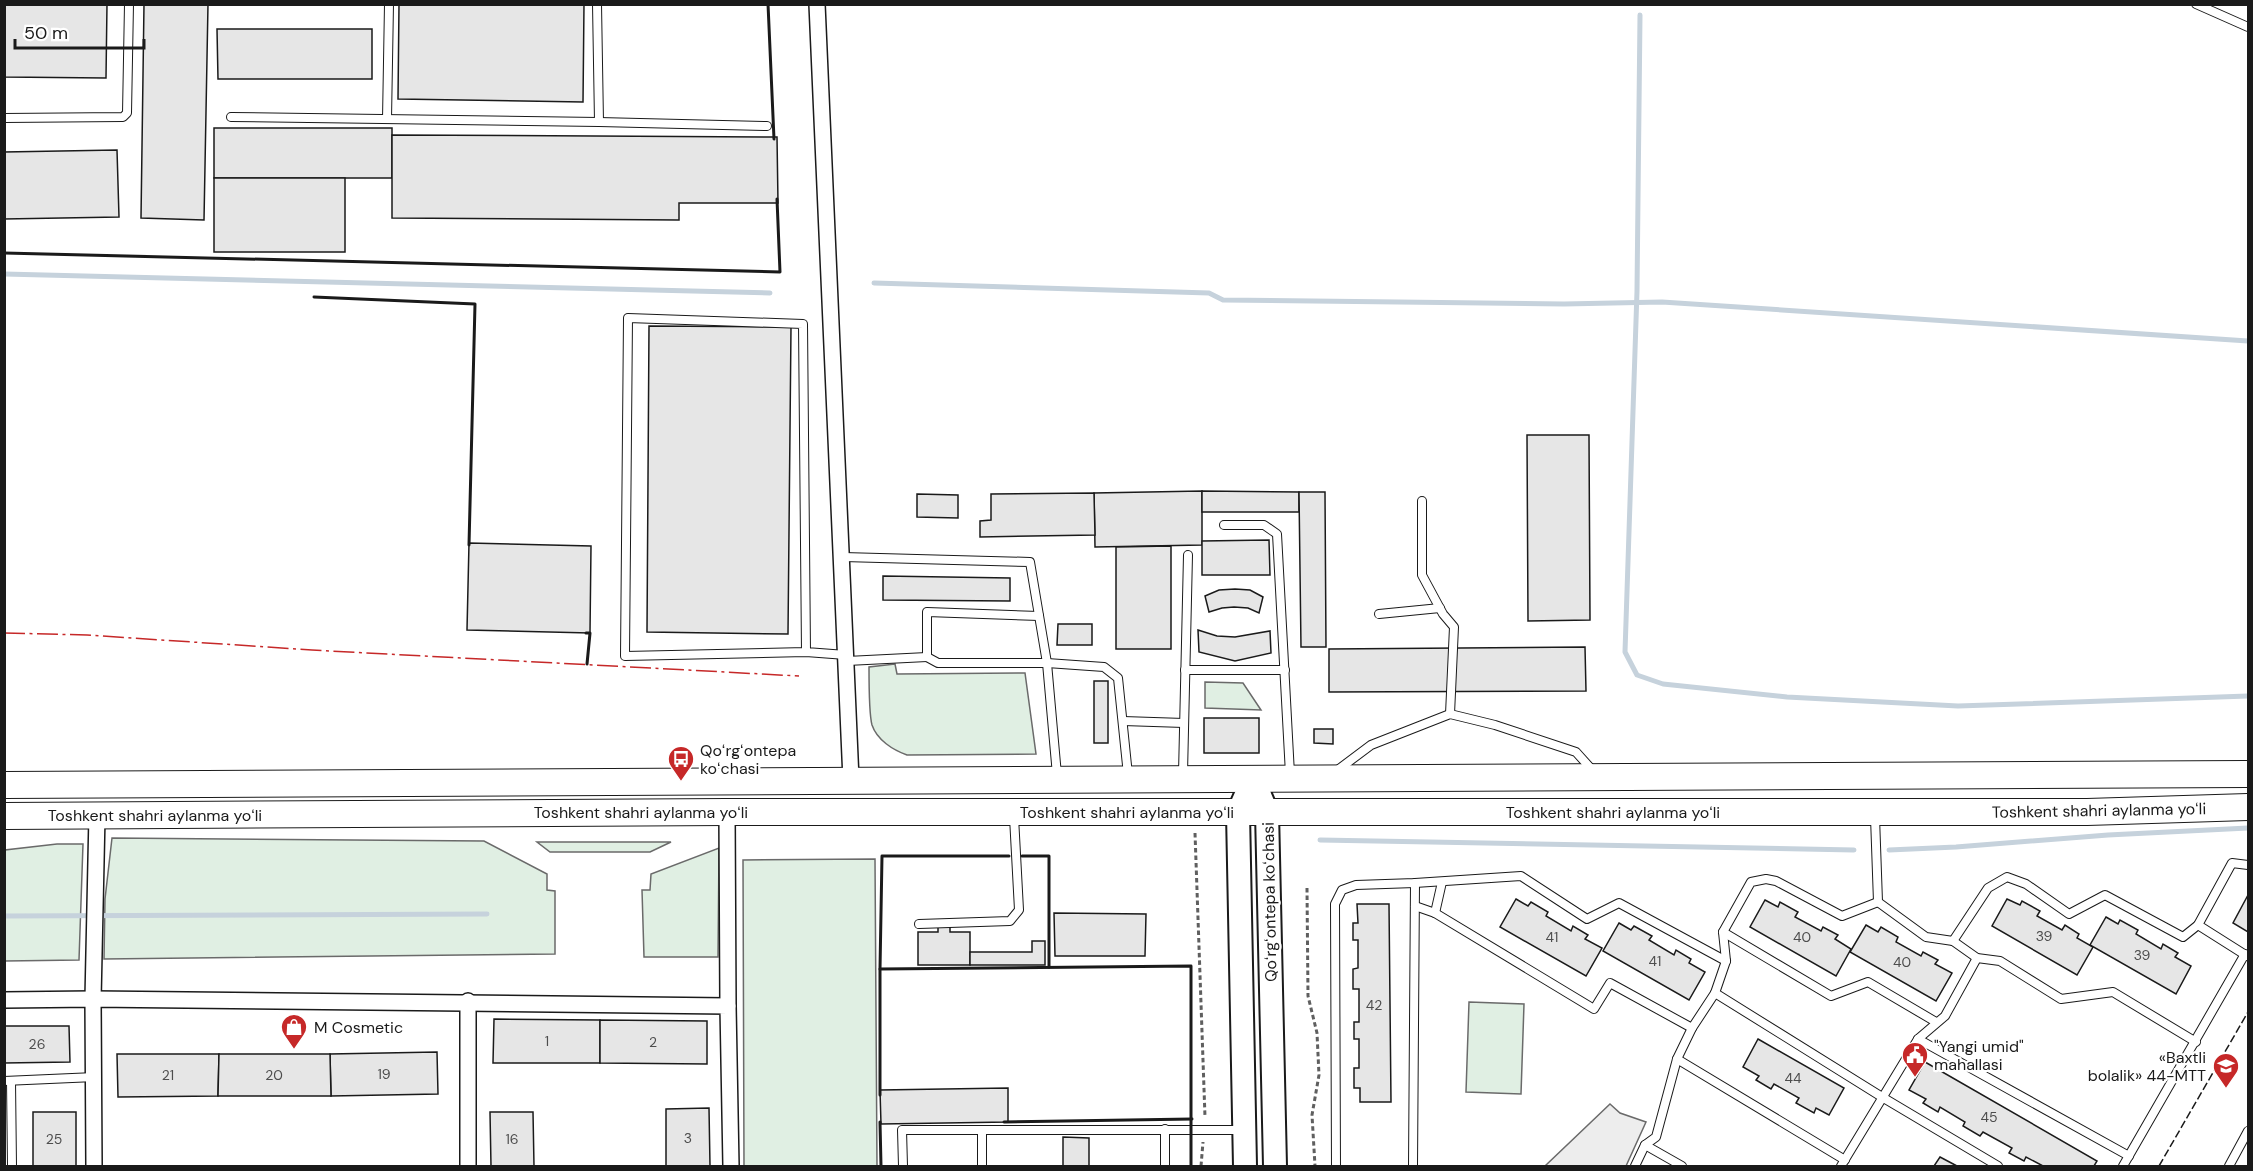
<svg xmlns="http://www.w3.org/2000/svg" width="2253" height="1171" font-family="'DM Sans',sans-serif">
	<style>
		.green { fill: #e0efe3; stroke: #6a6a6a; stroke-width: 1.5 }
		.parking { fill: #ededed; stroke: #6a6a6a; stroke-width: 1.5 }
		.lines { fill: none; stroke-linecap: round; stroke-linejoin: round }
		.stream { stroke: #c6d2dc; stroke-width: 5 }
		.building { fill: #e6e6e6; stroke: #1a1a1a; stroke-width: 1.5 }
		.service-casing { stroke: #1a1a1a; stroke-width: 10 }
		.minor-casing { stroke: #1a1a1a; stroke-width: 18 }
		.secondary-casing { stroke: #1a1a1a; stroke-width: 26 }
		.trunk-casing { stroke: #1a1a1a; stroke-width: 28 }
		.path { stroke: #5f5f5f; stroke-width: 3; stroke-dasharray: 4.5 3; stroke-linecap: butt }
		.service { stroke: #fff; stroke-width: 8 }
		.minor { stroke: #fff; stroke-width: 15 }
		.secondary { stroke: #fff; stroke-width: 22 }
		.trunk { stroke: #fff; stroke-width: 26 }
		.fence { stroke: #1a1a1a; stroke-width: 1.5; stroke-dasharray: 8 3; stroke-linecap: butt }
		.wall { stroke: #1a1a1a; stroke-width: 3 }
		.power { stroke: #c62828; stroke-width: 1.5; stroke-dasharray: 21 4.5 3 4.5; stroke-linecap: butt }
		.labels { text-anchor: middle; stroke-width: 4.5; stroke-linejoin: round; paint-order: stroke }
		.number-label { font-size: 14px; fill: #4d4d4d }
		.poi-label { font-size: 16px; fill: #1a1a1a; stroke: #fff; text-anchor: start }
		.street-label { font-size: 16px; fill: #1a1a1a; stroke: #fff }
	</style>
	<rect width="100%" height="100%" fill="#fff"/>
	<g class="green">
		<path d="M895,664l2,10 128,-1 11,81 -129,1c-14,-5 -30,-15 -35,-30 -3,-11 -3,-46 -3,-58z"/>
		<polygon points="1205,682 1243,683 1261,710 1205,708"/>
		<polygon points="112,838 484,841 547,874 547,890 555,891 555,954 104,959 105,899"/>
		<polygon points="537,842 671,842 650,852 550,852"/>
		<polygon points="57,844 83,844 79,960 5,961 5,850"/>
		<polygon points="719,848 718,957 644,957 642,890 650,890 651,874"/>
		<polygon points="875,859 877,1166 744,1166 743,860"/>
		<polygon points="1469,1002 1524,1004 1521,1094 1466,1092"/>
	</g>
	<polygon class="parking" points="1610,1104 1620,1113 1646,1122 1626,1166 1545,1166"/>
	<g class="lines">
		<g class="stream">
			<polyline points="1640,15 1637,291 1625,652 1637,675 1663,684 1787,697 1958,706 2248,696"/>
			<polyline points="4,274 770,293"/>
			<polyline points="874,283 1209,293 1223,300 1564,304 1662,302 2248,341"/>
			<polyline points="1320,840 1854,850"/>
			<polyline points="1889,850 1956,847 2108,835 2248,828"/>
			<polyline points="4,916 487,914"/>
		</g>
	</g>
	<g class="building">
		<polygon points="4,4 107,4 106,78 4,77"/>
		<polygon points="144,4 208,4 204,220 141,218"/>
		<polygon points="399,4 584,4 583,102 398,99"/>
		<polygon points="217,29 372,29 372,79 218,79"/>
		<rect x="214" y="128" width="178" height="50"/>
		<polygon points="392,135 777,137 778,203 679,203 679,220 392,218"/>
		<polygon points="117,150 119,217 4,219 4,152"/>
		<rect x="214" y="178" width="131" height="74"/>
		<polygon points="649,326 791,327 788,634 647,632"/>
		<polygon points="1527,435 1589,435 1590,620 1528,621"/>
		<polygon points="1202,491 1202,545 1095,547 1094,493"/>
		<polygon points="1202,491 1299,492 1299,512 1202,512"/>
		<polygon points="1299,492 1325,492 1326,647 1301,647"/>
		<polygon points="1094,493 1095,535 980,537 980,521 991,520 991,494"/>
		<polygon points="917,494 958,495 958,518 917,517"/>
		<polygon points="1269,540 1270,575 1202,575 1202,541"/>
		<polygon points="469,543 591,546 590,633 467,630"/>
		<polygon points="1171,546 1171,649 1116,649 1116,547"/>
		<polygon points="883,576 1010,578 1010,601 883,600"/>
		<polygon points="1235,589 1250,590 1263,597 1259,613 1248,608 1234,607 1222,608 1209,612 1205,596 1219,590"/>
		<polygon points="1058,624 1092,624 1092,645 1057,645"/>
		<polygon points="1198,630 1217,636 1235,637 1270,631 1271,653 1235,661 1199,652"/>
		<polygon points="1585,647 1586,691 1329,692 1329,649"/>
		<rect x="1094" y="681" width="14" height="62"/>
		<rect x="1204" y="718" width="55" height="35"/>
		<polygon points="1314,729 1333,729 1333,744 1314,743"/>
		<polygon points="2248,895 2248,932 2233,923"/>
		<polygon points="1516,899 1528,906 1531,902 1548,912 1546,916 1571,931 1573,926 1588,935 1585,939 1602,948 1586,976 1500,927"/>
		<polygon points="2007,899 2020,905 2022,901 2040,911 2037,916 2062,930 2065,925 2079,934 2077,938 2093,947 2077,975 1992,926"/>
		<polygon points="1765,900 1778,907 1780,902 1798,912 1795,917 1821,931 1823,927 1838,935 1835,939 1851,949 1836,976 1750,927"/>
		<polygon points="1357,904 1389,904 1391,1102 1360,1102 1360,1088 1354,1088 1354,1068 1359,1068 1359,1039 1354,1039 1354,1022 1359,1022 1359,989 1353,989 1353,969 1358,968 1358,940 1353,940 1353,923 1358,923"/>
		<polygon points="1054,913 1146,914 1145,956 1055,956"/>
		<polygon points="2106,917 2118,924 2120,920 2138,930 2136,934 2161,949 2163,944 2178,953 2175,957 2191,966 2176,994 2090,945"/>
		<polygon points="1619,923 1631,930 1634,926 1652,936 1649,940 1674,955 1676,950 1691,959 1689,963 1705,972 1689,1000 1603,951"/>
		<polygon points="1866,925 1878,932 1881,927 1898,937 1896,942 1921,956 1923,952 1938,960 1935,964 1952,973 1936,1001 1850,952"/>
		<polygon points="938,927 950,927 950,932 970,932 970,965 918,965 918,932 938,932"/>
		<polygon points="1032,941 1045,941 1045,965 970,965 970,952 1032,952"/>
		<polygon points="494,1019 600,1020 600,1063 493,1063"/>
		<polygon points="600,1020 707,1021 707,1064 600,1063"/>
		<polygon points="4,1026 69,1026 70,1062 4,1063"/>
		<polygon points="1758,1039 1844,1088 1829,1115 1816,1108 1814,1113 1796,1103 1799,1098 1774,1084 1771,1089 1756,1080 1759,1076 1743,1067"/>
		<polygon points="437,1052 438,1094 331,1096 330,1054"/>
		<polygon points="117,1054 219,1054 218,1096 118,1097"/>
		<polygon points="219,1054 330,1054 331,1096 218,1096"/>
		<polygon points="1925,1062 2097,1161 2094,1166 2043,1166 2026,1157 2024,1161 2009,1153 2012,1148 1983,1132 1980,1136 1963,1126 1965,1122 1940,1107 1938,1112 1923,1103 1926,1099 1909,1090"/>
		<polygon points="1008,1088 1008,1122 881,1124 880,1090"/>
		<polygon points="709,1108 710,1166 666,1166 666,1109"/>
		<rect x="33" y="1112" width="43" height="54"/>
		<polygon points="490,1112 533,1112 534,1166 491,1166"/>
		<polygon points="1063,1137 1089,1138 1089,1166 1063,1166"/>
		<polygon points="1940,1157 1957,1166 1934,1166"/>
	</g>
	<g class="lines">
		<g class="service-casing">
			<g id="service">
				<polyline points="597,4 599,122"/>
				<polyline points="2196,4 2248,27"/>
				<polyline points="231,117 599,122 767,126"/>
				<polyline points="4,118 123,117 127,113 129,4"/>
				<polyline points="387,119 389,4"/>
				<polyline points="1422,501 1422,575 1443,614 1454,627 1450,714"/>
				<polyline points="1224,525 1264,525 1277,534 1290,774"/>
				<polyline points="843,557 1030,562 1047,663 1057,775"/>
				<polyline points="1379,614 1440,608"/>
				<polyline points="1039,616 927,612 927,657 938,663 1047,663 1104,667 1118,678 1128,775"/>
				<polyline points="806,652 803,324 628,318 625,656 806,652 846,655"/>
				<polyline points="847,661 927,657"/>
				<polyline points="1185,670 1285,670"/>
				<polyline points="1123,721 1184,723"/>
				<polyline points="1335,772 1371,745 1450,714 1495,725 1576,752 1594,772"/>
				<polyline points="1183,774 1188,555"/>
				<polyline points="1875,817 1878,902 1926,937 1953,941 1977,958 2000,961 2061,999 2113,992 2196,1042"/>
				<polyline points="1415,906 1435,913 1594,1009 1610,983 1692,1028"/>
				<polyline points="1435,913 1442,882"/>
				<polyline points="919,924 1010,921 1019,910 1014,817"/>
				<polyline points="1723,932 1831,996 1868,982 1936,1022"/>
				<polyline points="1953,941 1988,888 2007,877 2026,884 2069,914 2105,895 2183,937 2198,925"/>
				<polyline points="2247,956 2198,925 2232,863 2248,865"/>
				<polyline points="1726,961 1723,932 1751,882 1766,879 1776,881 1842,916 1878,902"/>
				<polyline points="1918,1039 2129,1156"/>
				<polyline points="1677,1059 1845,1160"/>
				<polyline points="4,1081 95,1077"/>
				<polyline points="11,1081 12,1166"/>
				<polyline points="982,1130 982,1166"/>
				<polyline points="1645,1145 1682,1166"/>
				<polyline points="903,1166 902,1130 1243,1130"/>
				<polyline points="1165,1166 1165,1129"/>
				<polyline points="1336,1166 1335,904 1342,890 1356,885 1415,883 1521,876 1587,919 1619,903 1726,961 1715,993 1882,1097 1998,1166"/>
				<polyline points="1413,1166 1415,883"/>
				<polyline points="1635,1166 1645,1145 1656,1137 1677,1059 1692,1028 1715,993"/>
				<polyline points="1841,1166 1918,1039 1945,1016 1977,958"/>
				<polyline points="2123,1166 2245,954"/>
				<polyline points="2229,1166 2248,1131"/>
			</g>
		</g>
		<g class="minor-casing">
			<g id="minor">
				<polyline points="817,4 851,780"/>
				<polyline points="727,812 728,1006"/>
				<polyline points="4,1000 93,999 728,1006 731,1166"/>
				<polyline points="468,1001 468,1166"/>
				<polyline points="94,1166 93,999 97,815"/>
			</g>
		</g>
		<g class="secondary-casing">
			<g id="secondary">
				<polyline points="1253,779 1267,812 1275,1166"/>
				<polyline points="1245,1166 1238,813 1245,797"/>
			</g>
		</g>
		<g class="trunk-casing">
			<g id="trunk">
				<polyline points="4,785 2248,774"/>
				<polyline points="4,816 727,812 2087,812 2248,807"/>
			</g>
		</g>
		<g class="path">
			<polyline points="1195,833 1205,1117"/>
			<polyline points="1307,888 1308,996 1317,1033 1319,1075 1312,1115 1315,1166"/>
			<polyline points="1201,1166 1203,1142"/>
		</g>
		<use href="#service" class="service"/>
		<use href="#minor" class="minor"/>
		<use href="#secondary" class="secondary"/>
		<use href="#trunk" class="trunk"/>
		<polyline class="fence" points="2159,1166 2248,1012"/>
		<g class="wall">
			<polyline points="768,4 774,139"/>
			<polyline points="4,253 780,272 777,199"/>
			<polyline points="314,297 475,304 469,545"/>
			<polyline points="586,633 590,633 587,664"/>
			<polyline points="1022,856 1049,856 1049,967"/>
			<polyline points="880,969 882,856 1009,856"/>
			<polyline points="880,1095 880,969 1191,966 1191,1166"/>
			<polyline points="880,1122 881,1166"/>
			<polyline points="1004,1122 1192,1119"/>
		</g>
		<polyline class="power" points="4,633 87,635 312,650 799,676"/>
	</g>
	<defs>
		<g id="bus-pin" transform="scale(1.35)"><path d="M0 17L-7.5 6A9.5 9.5 0 1 1 7.5 6Z" fill="#c62828" stroke="#fff"/><path d="M-5-6H5V4H4V6H2V4H-2V6H-4V4H-5ZM-3.5-4V0h7V-4ZM-3.5 1.2v1.5H-2V1.2ZM2 1.2v1.5H3.5V1.2Z" fill="#fff"/></g>
		<g id="shop-pin" transform="scale(1.35)"><path d="M0 17L-7.5 6A9.5 9.5 0 1 1 7.5 6Z" fill="#c62828" stroke="#fff"/><path d="M-5-2.5h2.3a2.7 3.5 0 0 1 5.4 0H5L5.5 6h-11ZM-1.5-2.5h3a1.5 2.3 0 0 0-3 0Z" fill="#fff"/></g>
		<g id="civic-pin" transform="scale(1.35)"><path d="M0 17L-7.5 6A9.5 9.5 0 1 1 7.5 6Z" fill="#c62828" stroke="#fff"/><path d="M-.6-6.5H3V-4.5H.6V-3L4-1V1h2V6H-6V1h2V-1L-.6-3ZM-1.2 2.5V6h2.4V2.5Z" fill="#fff"/></g>
		<g id="school-pin" transform="scale(1.35)"><path d="M0 17L-7.5 6A9.5 9.5 0 1 1 7.5 6Z" fill="#c62828" stroke="#fff"/><path d="M0-5L7-2L0 1L-7-2ZM-4 1L0 2.5L4 1V4Q0 6-4 4Z" fill="#fff"/></g>
	</defs>
	<g fill-rule="evenodd">
		<use href="#bus-pin" x="681" y="759"/>
		<use href="#shop-pin" x="294" y="1027"/>
		<use href="#civic-pin" x="1915" y="1055"/>
		<use href="#school-pin" x="2226" y="1066"/>
	</g>
	<g class="labels">
		<g class="number-label">
			<text x="2044" y="941">39</text>
			<text x="1552" y="942">41</text>
			<text x="1802" y="942">40</text>
			<text x="2142" y="960">39</text>
			<text x="1655" y="966">41</text>
			<text x="1902" y="967">40</text>
			<text x="1374" y="1010">42</text>
			<text x="547" y="1046">1</text>
			<text x="653" y="1047">2</text>
			<text x="37" y="1049">26</text>
			<text x="384" y="1079">19</text>
			<text x="168" y="1080">21</text>
			<text x="274" y="1080">20</text>
			<text x="1793" y="1083">44</text>
			<text x="1989" y="1122">45</text>
			<text x="688" y="1143">3</text>
			<text x="54" y="1144">25</text>
			<text x="512" y="1144">16</text>
		</g>
		<g class="poi-label">
			<text x="700" y="756">Qoʻrgʻontepa<tspan x="700" dy="18">koʻchasi</tspan></text>
			<text x="314" y="1033">M Cosmetic</text>
			<text x="1934" y="1052">"Yangi umid"<tspan x="1934" dy="18">mahallasi</tspan></text>
			<text x="2206" y="1063" text-anchor="end">«Baxtli<tspan x="2206" dy="18">bolalik» 44-MTT</tspan></text>
		</g>
		<g class="street-label">
			<text transform="translate(2099 810) rotate(-1)" y="6">Toshkent shahri aylanma yoʻli</text>
			<text x="641" y="818">Toshkent shahri aylanma yoʻli</text>
			<text x="1127" y="818">Toshkent shahri aylanma yoʻli</text>
			<text x="1613" y="818">Toshkent shahri aylanma yoʻli</text>
			<text x="155" y="821">Toshkent shahri aylanma yoʻli</text>
			<text transform="translate(1269 902) rotate(-91)" y="6">Qoʻrgʻontepa koʻchasi</text>
		</g>
	</g>
	<rect width="2253" height="1171" fill="none" stroke="#1a1a1a" stroke-width="12"/>
	<path d="M15 39v9h129v-9" fill="none" stroke="#1a1a1a" stroke-width="3"/>
	<text x="24" y="39" font-size="18" fill="#1a1a1a" stroke="#ffffff" stroke-width="4.5" paint-order="stroke">50 m</text>
</svg>
